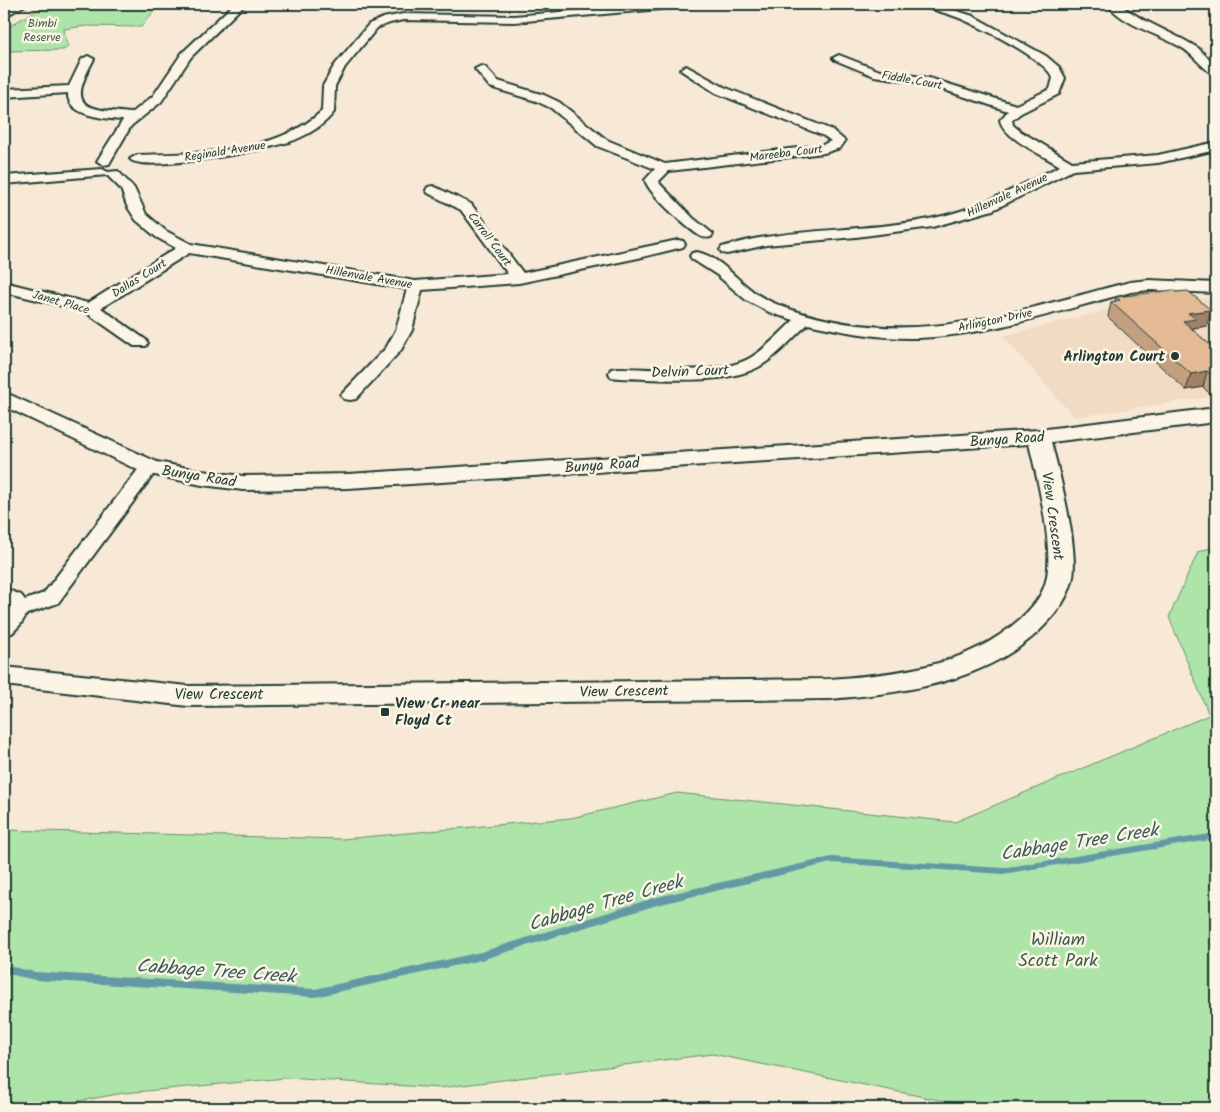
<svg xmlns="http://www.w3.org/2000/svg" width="1220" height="1112" font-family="Kalam,sans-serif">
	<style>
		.built { fill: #f1dbc2 }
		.green { fill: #ade4a7; stroke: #66906e }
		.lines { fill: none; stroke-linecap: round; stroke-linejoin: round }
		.stream { fill: #6399a7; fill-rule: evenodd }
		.minor-casing { stroke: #1f3d34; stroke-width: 4 }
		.tertiary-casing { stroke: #1f3d34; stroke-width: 4 }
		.minor { fill: #fcf5e5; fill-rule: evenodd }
		.tertiary { fill: #fcf5e5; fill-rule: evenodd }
		.wall { fill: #c3a07f; stroke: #1f3d34 }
		.shaded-wall { fill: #9f8268; stroke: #1f3d34 }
		.building { fill: #e3ba94; stroke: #1f3d34 }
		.poi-dot { fill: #1f3d34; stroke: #fcf5e5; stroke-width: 2 }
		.labels { text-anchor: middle; stroke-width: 5; stroke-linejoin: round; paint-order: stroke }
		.far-park-label { font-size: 12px; fill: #3b5e4b; stroke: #fcf5e5 }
		.far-street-label { font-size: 12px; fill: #1f3d34; stroke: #fcf5e5 }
		.poi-label { font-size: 15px; font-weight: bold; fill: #1f3d34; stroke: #fcf5e5; text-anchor: end }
		.street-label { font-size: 15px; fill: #1f3d34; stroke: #fcf5e5 }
		.near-park-label { font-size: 18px; fill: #3b5e4b; stroke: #fcf5e5 }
		.near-water-label { font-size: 19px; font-style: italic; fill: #365c5a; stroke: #fcf5e5 }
	</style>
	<rect width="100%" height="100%" fill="#f7e9d5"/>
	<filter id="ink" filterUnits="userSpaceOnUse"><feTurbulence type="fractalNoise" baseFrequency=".02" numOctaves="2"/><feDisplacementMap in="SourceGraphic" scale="10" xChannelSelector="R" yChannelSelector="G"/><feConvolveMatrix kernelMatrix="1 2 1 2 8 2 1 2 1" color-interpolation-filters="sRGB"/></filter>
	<g filter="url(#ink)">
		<polygon class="built" points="1183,297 1216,299 1216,396 1074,417 1003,336 1143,301"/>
		<g class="green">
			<polygon points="48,4 160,4 141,27 86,26 64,29 68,47 63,50 4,51 4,29"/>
			<polygon points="1216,546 1216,1108 978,1108 712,1054 439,1088 286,1078 124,1093 39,1108 4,1108 4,830 342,839 571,818 677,793 955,822 1209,715 1169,617 1198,552"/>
		</g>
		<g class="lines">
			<polygon class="stream" points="1216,833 1216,839 1003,874 831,863 657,905 481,960 315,997 35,980 4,973 4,965 35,972 315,989 481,952 657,897 831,857 1003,868"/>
			<g class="minor-casing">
				<g id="minor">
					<path d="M234,4h11l-54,53 -30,45 -30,24 -22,38 -5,1 -7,-4 26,-41c-16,-1 -57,-4 -55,-27l-64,4v-8l65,-3 13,-27 6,-3 6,3c-28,50 -9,50 38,54l21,-17 29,-43z"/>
					<path d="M650,4h38l-5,3 -169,15 -111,-2 -13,3 -13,5 -32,39 -10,19 -1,26c-9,12 -23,21 -37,27 -21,10 -154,35 -167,20l7,-4c62,-2 137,0 185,-44l1,-25 11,-20 35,-42 14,-6 20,-4 111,2z"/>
					<path d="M920,4h15l38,12 73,40 13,11 6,11 -6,16 -38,19 -9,7 1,5 7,6 52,31 86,-7 58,-13v8l-58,13 -85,7 -80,40 -61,17 -76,10 -90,8 -39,9 -5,-1 -2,-3 2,-3c14,-4 30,-8 44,-10 56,-9 113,-7 168,-19 45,-9 85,-32 126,-52 -15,-10 -57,-28 -60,-46l8,-9 -85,-28 -49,-7 -39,-16 -2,-2 6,-3 41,16 49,7 87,27 34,-16 3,-11c-8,-19 -67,-48 -87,-57 -14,-7 -30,-10 -45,-15z"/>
					<path d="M1107,4h11l24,15 42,21 14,8 18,18v10c-6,-1 -23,-21 -32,-27 -24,-15 -58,-22 -77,-45z"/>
					<path d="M481,66l4,1 13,14 46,14 15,7 48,38 58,24 157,-19 9,-4 -7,-5 -108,-43 -34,-22 -2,-2 6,-3 38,21 108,43 13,11 -5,7 -16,5 -155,18 -10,10 1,3 33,34 20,16 -2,3c-4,1 -7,1 -11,-1 -12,-7 -52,-43 -55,-56l10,-11 -58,-23 -46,-38 -15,-7 -46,-14 -15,-18z"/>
					<polygon points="102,169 108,172 118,171 134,188 146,214 166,231 191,244 415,281 508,274 461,210 428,193 426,190 428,187 433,186 471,204 523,273 678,240 683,241 685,244 683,247 638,258 519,283 422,290 412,330 401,350 356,399 350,400 344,399 341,395 386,348 396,330 407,289 189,253 101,308 146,340 148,343 146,346 134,346 84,311 4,292 4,282 88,303 176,248 156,237 136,220 127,206 121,189 107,175 4,184 4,176"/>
					<path d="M697,252c22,5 35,23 52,36 11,10 26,16 40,21 123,42 222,3 341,-27l19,-2 67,3v10l-67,-3 -18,2c-70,18 -140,43 -213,46 -37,1 -74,-6 -110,-14 -15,13 -28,30 -46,41 -30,18 -82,15 -117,14 -11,-1 -23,0 -34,-2l-2,-4 2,-4 6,-1c36,0 102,8 133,-10 17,-10 30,-25 44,-38l-23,-7 -25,-13 -29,-25 -25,-16 -2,-3 2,-3z"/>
					<polygon points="150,461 157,463 159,467 58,603 27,614 20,625 12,633 4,635 4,617 10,609 4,603 4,588 21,595 25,600 44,593 143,463"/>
				</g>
			</g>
			<g class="tertiary-casing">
				<g id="tertiary">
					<polygon points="11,4 27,4 4,17 4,8"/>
					<path d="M4,392l153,70 45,9 41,5 105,-2 690,-44 178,-22v14l-165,20c9,32 27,104 22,135 -4,21 -19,40 -34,54 -56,52 -135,62 -209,68l-642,7 -184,-21v-18l184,19 642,-7c67,-5 137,-12 189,-59 13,-12 25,-25 28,-44 6,-31 -10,-100 -18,-132l-681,44 -105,2 -41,-5 -52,-11 -8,-2 -138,-66z"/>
				</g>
			</g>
			<use href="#minor" class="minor"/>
			<use href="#tertiary" class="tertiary"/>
		</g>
		<polygon class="wall" points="1176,292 1211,310 1207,326 1193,328 1193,330 1216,350 1216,393 1210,394 1203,387 1186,390 1108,317 1111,302 1115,301 1116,297"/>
		<g class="shaded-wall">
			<polygon points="1211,310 1207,326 1193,328 1191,335 1183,321 1188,313"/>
			<polygon points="1207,371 1203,387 1186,390 1191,374"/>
			<polygon points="1214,377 1216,377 1216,393 1210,394"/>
		</g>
		<polygon class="building" points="1173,290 1176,292 1188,291 1211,310 1188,313 1196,319 1183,321 1216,350 1216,377 1214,377 1207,371 1191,374 1111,302 1120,300 1116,297"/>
	</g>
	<g class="poi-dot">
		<circle cx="1175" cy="356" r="5"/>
		<rect x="380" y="707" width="10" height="10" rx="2.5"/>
	</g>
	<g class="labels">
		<g class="far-park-label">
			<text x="42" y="27">Bimbi<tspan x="42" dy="14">Reserve</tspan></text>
		</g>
		<g class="far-street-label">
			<text transform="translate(912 80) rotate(10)" y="4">Fiddle Court</text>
			<text transform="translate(225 151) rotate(-9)" y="4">Reginald Avenue</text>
			<text transform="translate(786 153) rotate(-7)" y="4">Mareeba Court</text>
			<text transform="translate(1007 195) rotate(-25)" y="4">Hillenvale Avenue</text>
			<text transform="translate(490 239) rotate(53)" y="4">Carroll Court</text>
			<text transform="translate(369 277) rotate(10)" y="4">Hillenvale Avenue</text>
			<text transform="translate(139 278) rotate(-32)" y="4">Dallas Court</text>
			<text transform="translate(61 302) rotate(16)" y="4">Janet Place</text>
			<text transform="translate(995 320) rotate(-12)" y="4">Arlington Drive</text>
		</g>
		<g class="poi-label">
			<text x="1165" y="361">Arlington Court</text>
			<text x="395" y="708" text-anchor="start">View Cr near<tspan x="395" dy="17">Floyd Ct</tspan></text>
		</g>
		<g class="street-label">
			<text transform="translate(690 371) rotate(-2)" y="5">Delvin Court</text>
			<text transform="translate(1007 439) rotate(-4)" y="5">Bunya Road</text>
			<text transform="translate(602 465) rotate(-4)" y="5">Bunya Road</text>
			<text transform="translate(199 476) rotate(9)" y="5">Bunya Road</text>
			<text transform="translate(1053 516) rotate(82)" y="5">View Crescent</text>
			<text transform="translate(624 691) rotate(-1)" y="5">View Crescent</text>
			<text x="219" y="699">View Crescent</text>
		</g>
		<g class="near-park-label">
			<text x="1058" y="945">William<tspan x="1058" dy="21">Scott Park</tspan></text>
		</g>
		<g class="near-water-label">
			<text transform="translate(1079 841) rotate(-9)" y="7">Cabbage Tree Creek</text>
			<text transform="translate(605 902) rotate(-16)" y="7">Cabbage Tree Creek</text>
			<text transform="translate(216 970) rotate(4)" y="7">Cabbage Tree Creek</text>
		</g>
	</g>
	<rect width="1220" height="1112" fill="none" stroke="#fcf5e5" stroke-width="20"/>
	<rect x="10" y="10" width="1200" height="1092" fill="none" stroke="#1f3d34" stroke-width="2" filter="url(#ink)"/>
</svg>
